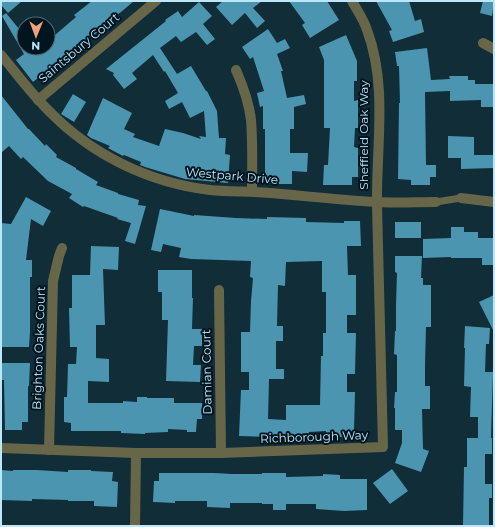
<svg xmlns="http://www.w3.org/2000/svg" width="495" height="527" font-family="Montserrat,sans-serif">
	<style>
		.building { fill: #4b95b1; fill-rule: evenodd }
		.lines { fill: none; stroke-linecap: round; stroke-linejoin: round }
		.service { stroke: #686648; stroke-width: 7 }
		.minor { stroke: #686648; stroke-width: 10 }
		.labels { text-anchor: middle; stroke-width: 4; stroke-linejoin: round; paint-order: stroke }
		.street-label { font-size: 12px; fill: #bde7f9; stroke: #00151f }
	</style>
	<rect width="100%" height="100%" fill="#102d38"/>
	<g class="building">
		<polygon points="1,1 22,1 8,13 1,5"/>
		<polygon points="92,1 134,1 121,12 104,24 105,26 55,66 54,65 33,82 16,60 24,54 2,16 6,13 24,35 24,48 48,48 48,41 76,17 74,15"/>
		<polygon points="223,1 262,1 253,8 265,21 257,28 245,13 232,25 216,7"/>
		<polygon points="289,1 327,1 339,20 310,38 302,25 305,23"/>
		<polygon points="376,1 409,1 415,21 421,19 424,32 393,42 389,31 392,30"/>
		<polygon points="483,1 494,1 492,16 480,13"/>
		<polygon points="199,2 212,16 203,24 215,39 207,45 196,32 181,42 176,36 160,48 177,74 191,66 206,91 207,91 217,111 219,138 226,138 225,154 230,155 228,183 185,179 145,167 140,165 141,162 124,155 123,156 108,148 110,146 91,138 87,135 103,98 132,113 124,129 135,134 133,137 159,146 165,129 183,133 201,139 199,136 206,137 204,111 190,118 182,102 169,109 165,101 178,93 165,71 164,72 153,55 132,73 137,79 124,89 113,75 114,73 106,69 166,21 165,20 178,11 182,17"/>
		<polygon points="268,29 277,43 285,39 290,48 277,54 283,71 281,71 287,98 304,95 306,104 294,107 294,129 290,129 290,153 308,153 307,172 292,171 292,184 265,184 265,129 263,129 263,106 260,107 257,93 264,91 253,57 250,59 242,47"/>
		<polygon points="346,35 357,61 357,81 354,81 354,101 358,100 358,128 355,128 354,147 358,148 358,177 352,177 352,185 323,185 324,165 328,165 330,128 324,128 324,60 319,47"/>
		<polygon points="427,48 431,80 450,79 449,76 468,76 468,80 475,80 475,84 494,84 494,107 481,107 481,100 450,101 450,91 425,92 426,165 436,165 436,177 430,177 430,185 411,185 411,180 398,179 399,103 400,103 399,66 397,66 395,52"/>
		<polygon points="73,94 86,102 74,122 61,114"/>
		<polygon points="1,95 28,129 29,129 45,146 46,144 57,155 56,157 76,168 76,169 98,182 96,185 118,193 118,194 139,200 138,205 146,206 135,244 125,241 131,223 117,219 118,218 84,206 83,207 69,198 72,194 48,181 23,157 21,159 9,146 1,153"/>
		<polygon points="448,136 474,137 474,155 494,155 494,168 461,169 461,158 448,158"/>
		<polygon points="26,197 51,211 43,226 31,219 26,260 32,260 32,277 30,277 30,332 29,347 1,347 1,223 11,224"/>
		<path d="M160,209l34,7v-1l42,3 31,1v-2l39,1v4l38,1v-2h16l1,25h-14l1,29h8v40h-9v18h9l-1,41h-8v18h8l-1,39h-9v6h-19v-6l-17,1v3h-39v2l-31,-1 2,-46h8v-18h-8v-40h9l1,-31 2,-23 -3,-1 1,-16 -60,-2 -12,-2 2,-9 -18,-4 -2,8 -10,-2zM322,261v31h4v41h-3v23h-2l-1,49h-34v15l-18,-1 1,-40h15v-10h-8v-28h7v-15h-6l1,-41 7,1 1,-24z"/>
		<rect x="395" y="222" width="26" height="16"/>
		<polygon points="451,227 464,227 464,232 478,232 478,238 494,238 494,265 482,265 482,258 451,258 451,257 423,258 423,239 451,238"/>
		<polygon points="91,246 119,247 118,270 103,269 105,325 96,325 96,358 109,359 109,382 88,381 88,403 123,403 123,401 137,402 137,397 147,397 147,398 174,398 174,403 202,403 202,419 197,419 196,432 187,432 187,430 168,429 168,432 145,433 145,434 121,433 121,431 71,431 71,423 64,422 64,397 67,397 68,364 76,364 77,347 70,347 69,308 72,308 72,275 90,275"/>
		<polygon points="395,256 422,256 421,278 423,278 423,285 431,285 431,327 426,327 425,365 425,386 430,386 430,409 422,409 423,449 429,451 421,472 395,463 402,443 402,430 395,430 395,408 394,408 395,392 397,392 397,355 394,354 395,331 396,331 396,304 397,273 395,272"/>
		<polygon points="158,270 192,270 192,298 193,298 192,329 202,329 202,346 194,346 193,365 201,365 200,382 166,381 168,320 162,320 162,292 158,292"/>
		<polygon points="494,295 494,332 479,302"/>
		<polygon points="465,326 490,328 489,344 486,344 485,372 493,372 491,438 492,438 492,454 485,454 485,484 492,484 492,498 489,498 489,526 463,526 464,467 467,467 467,438 478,438 478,417 470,417 471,387 464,386 465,348 464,348"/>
		<polygon points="1,363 30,363 29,386 28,386 28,422 22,422 22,430 5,430 4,380 1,380"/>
		<polygon points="392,469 408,491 390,504 373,483"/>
		<polygon points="1,470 13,471 13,470 37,470 68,472 68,470 91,470 91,471 113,472 112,481 118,482 117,507 94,506 94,501 68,501 68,500 32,499 32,501 1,500"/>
		<polygon points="159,473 214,473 232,474 262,474 262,473 286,473 286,477 323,476 323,474 340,475 340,479 367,479 367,510 344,511 316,509 316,504 286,504 286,510 273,510 273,504 262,504 262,503 230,503 230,508 207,507 207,501 175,501 175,503 153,502 154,481 159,481"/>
	</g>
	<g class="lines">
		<polyline class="service" points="436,202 461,198"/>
		<g class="minor">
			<polyline points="483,43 494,49"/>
			<path d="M1,55c16,19 31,40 49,57 42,43 100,71 160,78 20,2 40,1 60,3 35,3 71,7 106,9 20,1 40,0 60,0"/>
			<path d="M236,70c7,16 13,32 15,50 2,23 1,48 1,71"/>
			<polyline points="38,100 156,1"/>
			<polyline points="461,198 494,202"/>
			<polyline points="219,290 221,453"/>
			<path d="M1,448l135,5h85l162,-6c-2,-80 -4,-161 -6,-242 -1,-58 11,-119 -10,-175 -3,-10 -10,-20 -15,-29"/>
			<polyline points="49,450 53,281 59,256 62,248"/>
			<polyline points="135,526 136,453"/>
		</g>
	</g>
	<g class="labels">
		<g class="street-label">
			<text transform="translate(79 48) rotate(-40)" y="4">Saintsbury Court</text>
			<text transform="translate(364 135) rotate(-90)" y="4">Sheffield Oak Way</text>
			<text transform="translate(232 176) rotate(5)" y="4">Westpark Drive</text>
			<text transform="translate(39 348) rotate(-88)" y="4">Brighton Oaks Court</text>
			<text transform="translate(207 372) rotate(-91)" y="4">Damian Court</text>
			<text transform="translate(314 437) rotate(-2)" y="4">Richborough Way</text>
		</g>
	</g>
	<rect width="495" height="527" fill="none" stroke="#bde7f9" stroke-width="4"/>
	<g transform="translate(36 36) rotate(181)"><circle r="19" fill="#00151f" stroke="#4c6976"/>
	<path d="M0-3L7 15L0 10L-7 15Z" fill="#f1a17c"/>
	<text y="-6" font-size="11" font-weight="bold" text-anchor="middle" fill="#bde7f9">N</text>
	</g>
</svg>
